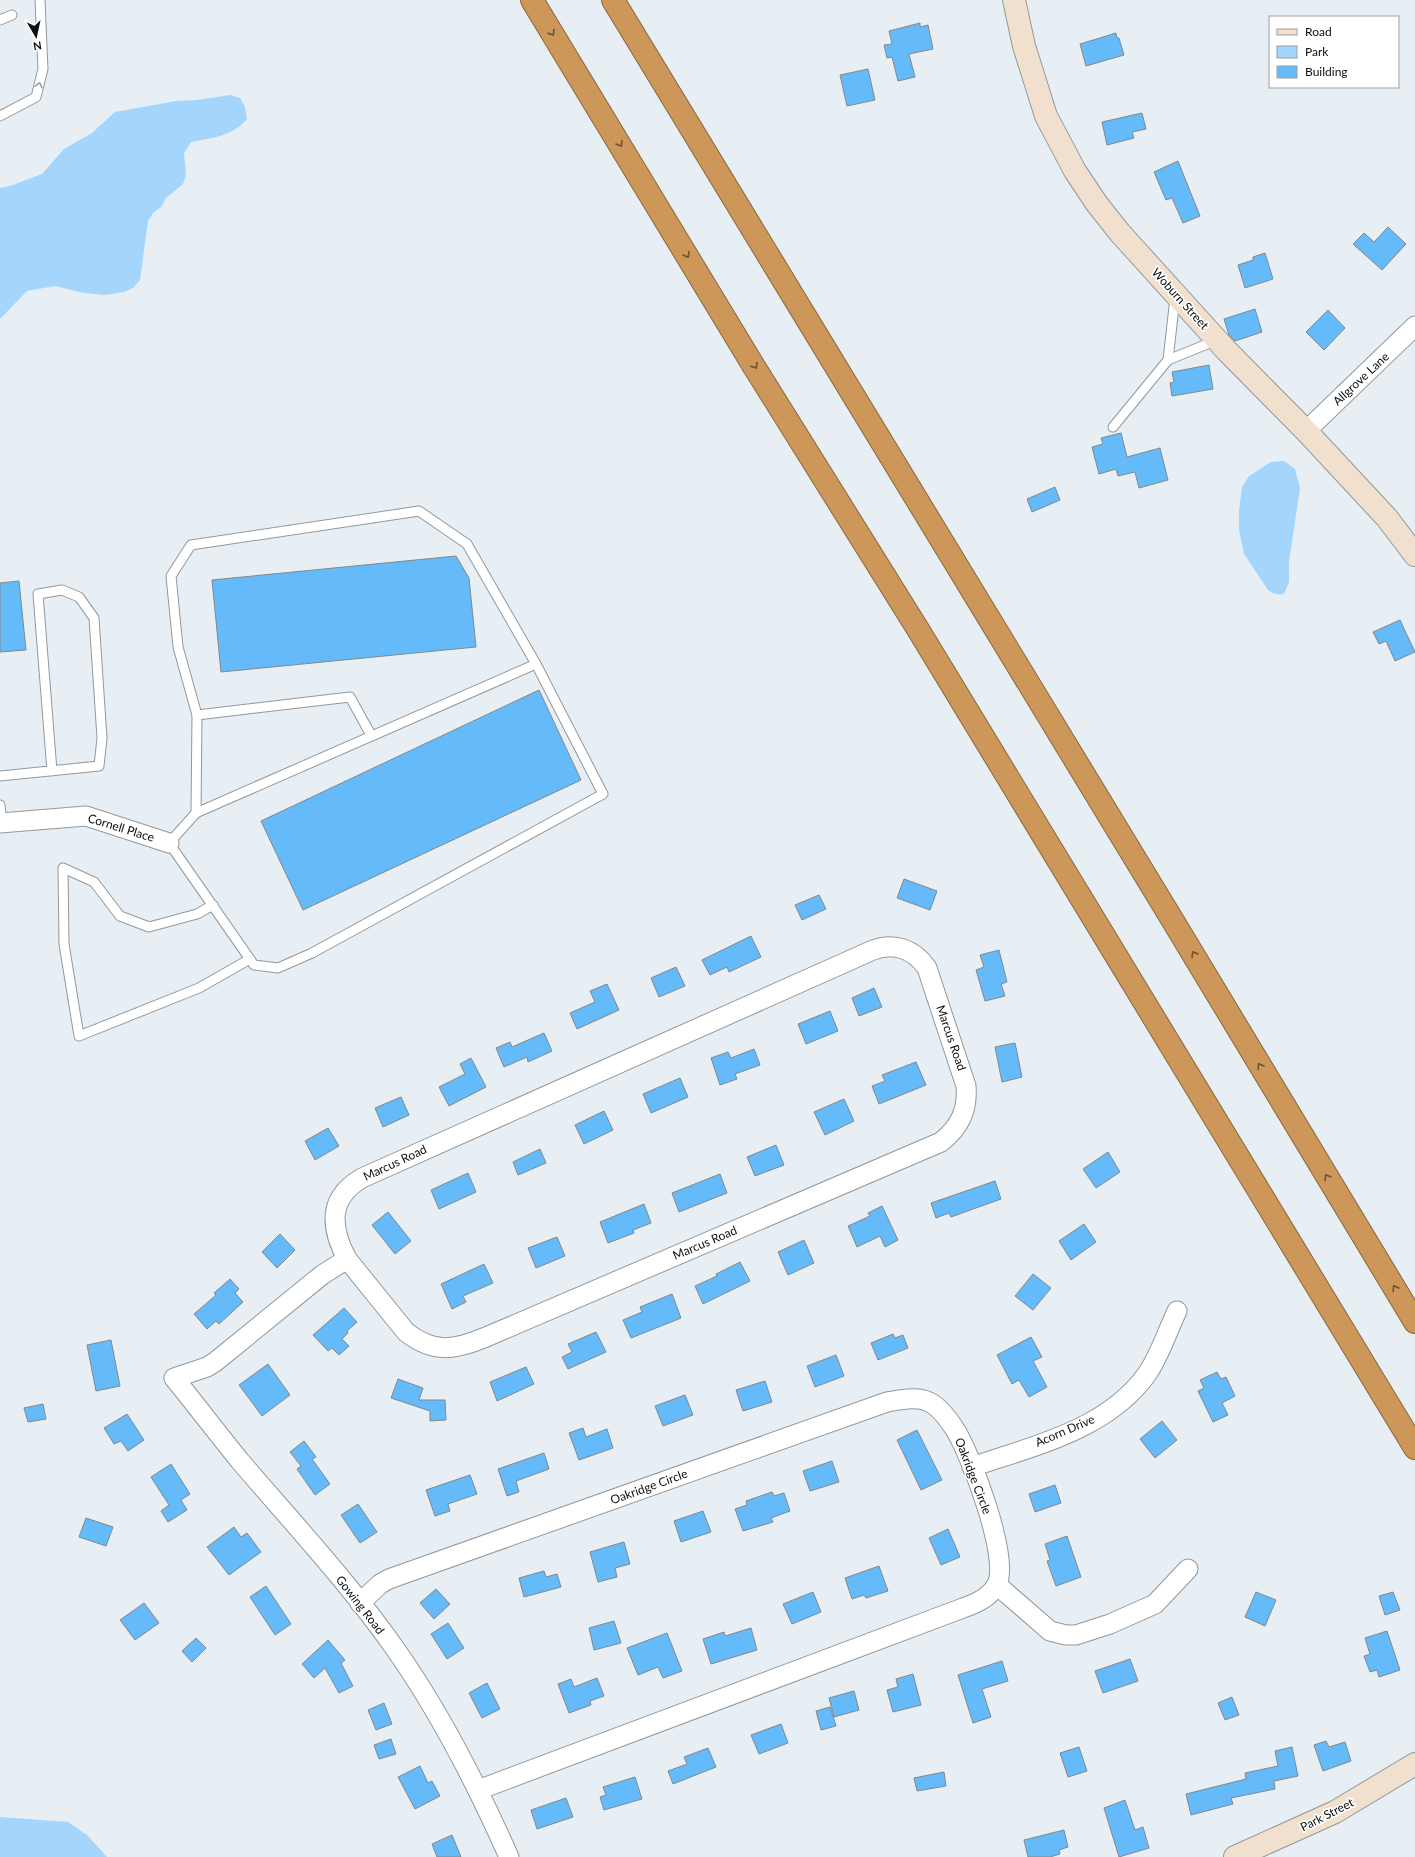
<svg xmlns="http://www.w3.org/2000/svg" width="1415" height="1857" font-family="Lato,sans-serif">
	<style>
		.green { fill: #a3d5fd }
		.building { fill: #65bafa; stroke: #82888d }
		.lines { fill: none; stroke-linecap: round; stroke-linejoin: round }
		.lane-casing { stroke: #92989d; stroke-width: 11 }
		.street-casing { stroke: #92989d; stroke-width: 21 }
		.secondary-casing { stroke: #92989d; stroke-width: 24 }
		.highway-casing { stroke: #88673e; stroke-width: 24 }
		.lane { stroke: #fff; stroke-width: 9 }
		.street { stroke: #fff; stroke-width: 19 }
		.secondary { stroke: #f0e0cd; stroke-width: 22 }
		.highway { stroke: #cc9758; stroke-width: 22 }
		.oneway { stroke: #6c5234 }
		.oneway2 { stroke: #9d9e9f }
		.labels { text-anchor: middle; stroke-width: 3.5; stroke-linejoin: round; paint-order: stroke }
		.street-label { font-size: 12px; fill: #0b0d0f; stroke: #fff }
	</style>
	<rect width="100%" height="100%" fill="#e8eff4"/>
	<g class="green">
		<path d="M230,95l10,3 5,9 2,12c-14,17 -35,19 -56,23l-7,11 2,21 -3,10 -17,14 -5,9 -8,6 -5,8 -8,59 -7,8 -9,4 -20,3 -20,-2 -29,-7 -28,5 -27,28v-131l10,-2 32,-12 22,-25 28,-16 23,-21 61,-11 21,-1z"/>
		<path d="M1284,461l11,8 5,19 -11,74v20l-5,12c-7,1 -10,0 -16,-4l-24,-36 -5,-24v-19l3,-24 7,-11 22,-14z"/>
		<polygon points="0,1817 68,1822 87,1835 107,1857 0,1857"/>
	</g>
	<g class="building">
		<polygon points="920,23 920,27 928,25 933,49 909,54 915,77 898,81 892,57 887,58 884,45 892,44 889,31"/>
		<polygon points="1116,33 1117,38 1119,38 1124,55 1086,66 1080,44"/>
		<polygon points="868,69 875,100 847,106 840,75"/>
		<polygon points="1142,113 1146,129 1132,132 1134,138 1107,145 1102,122"/>
		<polygon points="1178,161 1200,216 1183,223 1172,198 1166,200 1154,172"/>
		<polygon points="1388,227 1406,244 1382,270 1353,244 1364,233 1374,242"/>
		<polygon points="1265,253 1273,279 1245,288 1238,265 1253,260 1253,257"/>
		<polygon points="1255,309 1262,332 1235,341 1229,335 1224,319"/>
		<polygon points="1328,310 1345,328 1324,350 1306,332"/>
		<polygon points="1209,365 1213,389 1172,396 1170,383 1174,382 1172,372"/>
		<polygon points="1121,433 1127,457 1160,448 1168,480 1139,488 1135,472 1118,476 1116,469 1099,474 1092,447 1103,444 1101,438"/>
		<polygon points="1055,487 1060,500 1032,512 1027,499"/>
		<polygon points="456,556 469,578 476,647 221,672 212,580"/>
		<polygon points="19,581 26,650 0,652 0,583"/>
		<polygon points="1400,620 1415,652 1395,661 1386,641 1379,644 1373,632"/>
		<polygon points="539,690 581,780 303,910 261,821"/>
		<polygon points="904,879 937,891 930,910 897,898"/>
		<polygon points="819,895 826,909 802,920 795,905"/>
		<polygon points="751,936 761,957 729,972 727,967 710,975 702,960"/>
		<polygon points="999,950 1007,982 1001,984 1005,996 985,1001 976,970 984,967 980,955"/>
		<polygon points="676,967 685,986 659,997 651,978"/>
		<polygon points="607,984 619,1010 577,1029 570,1013 595,1002 590,991"/>
		<polygon points="874,988 882,1007 859,1016 852,998"/>
		<polygon points="830,1011 838,1031 806,1044 798,1024"/>
		<polygon points="544,1033 552,1051 528,1062 527,1057 504,1067 496,1048 510,1042 512,1047"/>
		<polygon points="1015,1043 1022,1077 1002,1082 995,1047"/>
		<polygon points="754,1049 760,1065 735,1074 737,1079 720,1085 711,1058 728,1052 731,1058"/>
		<polygon points="471,1058 486,1087 449,1106 439,1087 465,1074 460,1064"/>
		<polygon points="916,1062 926,1085 879,1104 872,1086 885,1081 882,1075"/>
		<polygon points="680,1078 688,1097 651,1113 643,1094"/>
		<polygon points="401,1097 409,1115 383,1127 375,1108"/>
		<polygon points="844,1099 854,1121 825,1135 814,1112"/>
		<polygon points="604,1111 613,1130 584,1144 575,1125"/>
		<polygon points="328,1128 339,1146 315,1160 305,1141"/>
		<polygon points="776,1145 784,1165 755,1176 747,1157"/>
		<polygon points="540,1149 546,1163 518,1175 513,1162"/>
		<polygon points="1108,1152 1120,1172 1096,1188 1083,1169"/>
		<polygon points="468,1173 476,1192 439,1209 431,1190"/>
		<polygon points="720,1174 727,1193 679,1212 672,1193"/>
		<polygon points="995,1181 1001,1199 951,1217 949,1213 936,1218 931,1203"/>
		<polygon points="644,1204 651,1223 633,1230 634,1233 608,1243 600,1222"/>
		<polygon points="882,1206 898,1240 885,1247 880,1236 857,1247 848,1226 870,1216 868,1213"/>
		<polygon points="388,1212 411,1241 395,1254 372,1225"/>
		<polygon points="1084,1224 1096,1242 1071,1260 1059,1241"/>
		<polygon points="280,1234 295,1250 277,1268 262,1252"/>
		<polygon points="557,1237 565,1256 536,1268 528,1248"/>
		<polygon points="804,1240 814,1263 788,1275 778,1252"/>
		<polygon points="740,1262 750,1281 703,1304 695,1286 717,1276 716,1274"/>
		<polygon points="484,1264 493,1283 463,1296 466,1302 452,1309 441,1284"/>
		<polygon points="1033,1274 1051,1288 1033,1310 1015,1296"/>
		<polygon points="230,1279 239,1289 235,1293 243,1302 219,1324 216,1321 207,1329 194,1314 216,1295 214,1293"/>
		<polygon points="672,1294 681,1318 631,1338 623,1320 642,1312 640,1307"/>
		<polygon points="344,1308 357,1322 347,1331 348,1333 342,1339 349,1346 339,1355 332,1348 328,1351 313,1335"/>
		<polygon points="596,1332 606,1352 568,1369 562,1357 572,1352 568,1344"/>
		<polygon points="893,1334 895,1338 903,1335 908,1348 878,1360 871,1343"/>
		<polygon points="1031,1337 1042,1357 1033,1361 1047,1387 1029,1397 1019,1380 1012,1384 997,1355"/>
		<polygon points="111,1340 120,1386 96,1391 87,1345"/>
		<polygon points="836,1355 844,1376 815,1387 807,1366"/>
		<polygon points="268,1364 290,1395 262,1416 239,1385"/>
		<polygon points="526,1367 534,1384 497,1401 490,1382"/>
		<polygon points="1217,1372 1221,1379 1226,1377 1235,1396 1222,1403 1228,1415 1213,1422 1198,1391 1204,1388 1200,1380"/>
		<polygon points="398,1379 423,1388 419,1400 445,1400 446,1420 430,1421 430,1411 391,1398"/>
		<polygon points="765,1381 772,1402 743,1411 736,1390"/>
		<polygon points="685,1395 693,1415 663,1426 655,1406"/>
		<polygon points="43,1404 46,1419 28,1422 24,1408"/>
		<polygon points="127,1414 144,1440 128,1451 121,1441 114,1444 104,1428"/>
		<polygon points="1162,1421 1177,1440 1155,1458 1140,1439"/>
		<polygon points="583,1428 586,1437 607,1429 613,1448 579,1460 569,1433"/>
		<polygon points="917,1430 942,1480 921,1490 897,1440"/>
		<polygon points="304,1441 316,1457 312,1459 330,1484 315,1495 297,1469 301,1466 290,1452"/>
		<polygon points="544,1453 549,1469 516,1481 519,1492 507,1496 498,1469"/>
		<polygon points="832,1461 839,1482 810,1491 803,1471"/>
		<polygon points="171,1464 190,1494 181,1500 187,1510 168,1522 161,1511 169,1505 151,1477"/>
		<polygon points="470,1475 477,1494 448,1504 450,1511 435,1516 426,1490"/>
		<polygon points="1055,1485 1061,1503 1035,1512 1029,1494"/>
		<polygon points="772,1492 774,1496 784,1493 790,1511 771,1518 773,1522 743,1531 735,1509 747,1505 746,1501"/>
		<polygon points="358,1504 377,1532 360,1543 341,1515"/>
		<polygon points="703,1511 711,1532 681,1542 674,1521"/>
		<polygon points="86,1518 113,1527 106,1546 79,1537"/>
		<polygon points="234,1527 241,1537 247,1533 261,1552 229,1575 207,1547"/>
		<polygon points="948,1529 960,1557 941,1565 929,1538"/>
		<polygon points="1067,1536 1081,1577 1056,1586 1047,1561 1050,1560 1045,1544"/>
		<polygon points="624,1542 630,1564 615,1568 617,1577 598,1582 590,1552"/>
		<polygon points="879,1566 888,1591 866,1598 864,1595 852,1599 845,1578"/>
		<polygon points="544,1571 546,1577 557,1574 561,1587 524,1597 519,1578"/>
		<polygon points="266,1586 291,1624 275,1635 250,1597"/>
		<polygon points="436,1589 450,1604 434,1619 420,1603"/>
		<polygon points="813,1592 821,1612 792,1624 783,1604"/>
		<polygon points="1256,1592 1276,1600 1265,1626 1245,1617"/>
		<polygon points="1393,1592 1400,1610 1385,1615 1379,1596"/>
		<polygon points="144,1603 159,1623 135,1640 120,1620"/>
		<polygon points="614,1621 621,1643 594,1650 589,1628"/>
		<polygon points="448,1623 464,1648 447,1659 431,1634"/>
		<polygon points="751,1628 757,1650 711,1664 703,1639 724,1632 725,1636"/>
		<polygon points="1387,1631 1400,1670 1379,1677 1377,1670 1370,1672 1364,1656 1370,1654 1365,1638"/>
		<polygon points="667,1633 682,1671 663,1678 658,1667 638,1675 627,1648"/>
		<polygon points="196,1638 206,1648 192,1662 182,1651"/>
		<polygon points="328,1640 345,1660 341,1663 353,1686 339,1693 325,1668 314,1678 302,1664"/>
		<polygon points="1130,1659 1138,1681 1103,1693 1095,1671"/>
		<polygon points="1002,1661 1008,1681 982,1689 991,1717 973,1723 958,1675"/>
		<polygon points="913,1674 921,1705 893,1712 887,1690 898,1687 896,1679"/>
		<polygon points="597,1678 604,1696 590,1701 591,1705 569,1713 558,1684 571,1679 574,1687"/>
		<polygon points="487,1683 500,1709 482,1718 469,1693"/>
		<polygon points="854,1691 859,1710 834,1717 829,1698"/>
		<polygon points="1232,1697 1239,1715 1225,1720 1218,1703"/>
		<polygon points="384,1703 392,1724 376,1730 368,1710"/>
		<polygon points="830,1707 836,1726 821,1730 816,1711"/>
		<polygon points="781,1724 788,1743 759,1754 751,1735"/>
		<polygon points="391,1739 396,1754 379,1759 374,1745"/>
		<polygon points="1326,1741 1329,1747 1345,1742 1351,1761 1323,1771 1314,1745"/>
		<polygon points="1079,1747 1087,1771 1068,1777 1060,1753"/>
		<polygon points="1292,1747 1298,1776 1274,1781 1275,1789 1231,1798 1233,1804 1191,1815 1186,1794 1246,1779 1245,1773 1278,1766 1275,1751"/>
		<polygon points="708,1748 716,1767 673,1784 668,1771 687,1764 684,1757"/>
		<polygon points="420,1766 428,1783 432,1781 440,1796 415,1809 398,1777"/>
		<polygon points="944,1772 946,1786 917,1791 914,1778"/>
		<polygon points="635,1777 642,1799 604,1810 600,1797 606,1795 603,1787"/>
		<polygon points="566,1798 573,1817 537,1829 531,1810"/>
		<polygon points="1125,1800 1135,1830 1143,1827 1149,1848 1119,1857 1104,1808"/>
		<polygon points="1064,1830 1068,1847 1059,1850 1060,1854 1050,1857 1028,1857 1024,1840"/>
		<polygon points="452,1835 461,1857 437,1857 432,1844"/>
	</g>
	<g class="lines">
		<g class="lane-casing">
			<g id="lane">
				<polyline points="0,20 12,15"/>
				<polyline points="0,116 36,97 43,69 40,0"/>
				<polyline points="1168,360 1217,340"/>
				<polyline points="1113,427 1168,360 1175,298"/>
				<polygon points="536,664 603,794 312,953 278,968 254,965 169,843 196,813"/>
				<polyline points="197,715 178,647 171,576 191,545 419,511 467,544 536,664"/>
				<polyline points="0,776 99,766 102,738 94,618 79,597 62,590 38,594 52,771"/>
				<polyline points="0,805 2,823"/>
				<polyline points="196,813 197,715 350,697 371,735"/>
				<polyline points="213,905 197,914 149,927 120,916 94,882 63,868 64,944 79,1036 199,988 250,959"/>
			</g>
		</g>
		<g class="street-casing">
			<g id="street">
				<polyline points="1306,431 1415,326"/>
				<polyline points="0,823 86,816 169,843"/>
				<path d="M347,1259c-17,-32 -19,-61 15,-81l511,-228c21,-8 41,-1 54,18l39,118c2,24 -6,41 -25,56l-455,195c-31,13 -52,17 -80,-5l-59,-73 -25,16 -107,87 -8,5 -33,11c22,27 44,56 66,83 53,62 109,122 156,189 45,64 81,135 113,207"/>
				<path d="M972,1467c61,-21 135,-37 175,-93 13,-19 20,-42 30,-63"/>
				<polyline points="997,1585 1050,1631 1066,1635 1076,1635 1110,1624 1155,1604 1188,1569"/>
				<path d="M360,1603l20,-19 9,-5 498,-177c13,-2 30,-6 42,0 11,5 20,18 27,29 15,25 54,127 41,153 -6,13 -22,20 -34,24l-485,182"/>
			</g>
		</g>
		<g class="secondary-casing">
			<g id="secondary">
				<polyline points="1014,0 1024,46 1046,116 1075,171 1097,204 1120,233 1226,350 1306,431 1387,518 1415,555"/>
				<polyline points="1235,1857 1335,1812 1415,1764"/>
			</g>
		</g>
		<g class="highway-casing">
			<g id="highway">
				<polyline points="532,0 753,365 919,631 1415,1448"/>
				<polyline points="613,0 1170,916 1415,1322"/>
			</g>
		</g>
		<use href="#lane" class="lane"/>
		<use href="#street" class="street"/>
		<use href="#secondary" class="secondary"/>
		<use href="#highway" class="highway"/>
	</g>
	<defs><path id="oneway-chevron" d="M-2-3.5L2.5 0L-2 3.5" fill="none" stroke-width="1.6" stroke-linecap="round" stroke-linejoin="round"/></defs>
	<g class="oneway">
		<use href="#oneway-chevron" transform="translate(552 33) rotate(58)"/>
		<use href="#oneway-chevron" transform="translate(620 144) rotate(59)"/>
		<use href="#oneway-chevron" transform="translate(687 255) rotate(59)"/>
		<use href="#oneway-chevron" transform="translate(755 366) rotate(58)"/>
		<use href="#oneway-chevron" transform="translate(1194 954) rotate(-121)"/>
		<use href="#oneway-chevron" transform="translate(1260 1066) rotate(-121)"/>
		<use href="#oneway-chevron" transform="translate(1327 1177) rotate(-121)"/>
		<use href="#oneway-chevron" transform="translate(1395 1288) rotate(-121)"/>
	</g>
	<use class="oneway2" href="#oneway-chevron" transform="translate(39 85) rotate(-76)"/>
	<g class="labels">
		<g class="street-label">
			<text transform="translate(1180 299) rotate(48)" y="4">Woburn Street</text>
			<text transform="translate(1361 379) rotate(-43)" y="4">Allgrove Lane</text>
			<text transform="translate(121 828) rotate(17)" y="4">Cornell Place</text>
			<text transform="translate(951 1038) rotate(71)" y="4">Marcus Road</text>
			<text transform="translate(395 1163) rotate(-25)" y="4">Marcus Road</text>
			<text transform="translate(705 1243) rotate(-23)" y="4">Marcus Road</text>
			<text transform="translate(1065 1431) rotate(-23)" y="4">Acorn Drive</text>
			<text transform="translate(973 1476) rotate(69)" y="4">Oakridge Circle</text>
			<text transform="translate(649 1487) rotate(-20)" y="4">Oakridge Circle</text>
			<text transform="translate(360 1605) rotate(52)" y="4">Gowing Road</text>
			<text transform="translate(1327 1815) rotate(-27)" y="4">Park Street</text>
		</g>
	</g>
	<rect x="1269" y="16" width="130" height="72" fill="#ffffff" stroke="#9d9e9f"/>
	<rect x="1277" y="29" width="20" height="6" fill="#f0e0cd" stroke="#9d9e9f"/>
	<text x="1305" y="36" font-size="12" fill="#0b0d0f">Road</text>
	<rect x="1277" y="46" width="20" height="12" fill="#a3d5fd" stroke="#9d9e9f"/>
	<text x="1305" y="56" font-size="12" fill="#0b0d0f">Park</text>
	<rect x="1277" y="66" width="20" height="12" fill="#65bafa" stroke="#9d9e9f"/>
	<text x="1305" y="76" font-size="12" fill="#0b0d0f">Building</text>
	<g transform="translate(36 36) rotate(171)" stroke="#ffffff" stroke-width="3" paint-order="stroke">
	<path d="M0-3L7 15L0 10L-7 15Z" fill="#0b0d0f"/>
	<text y="-6" font-size="11" font-weight="bold" text-anchor="middle" fill="#0b0d0f">N</text>
	</g>
</svg>
